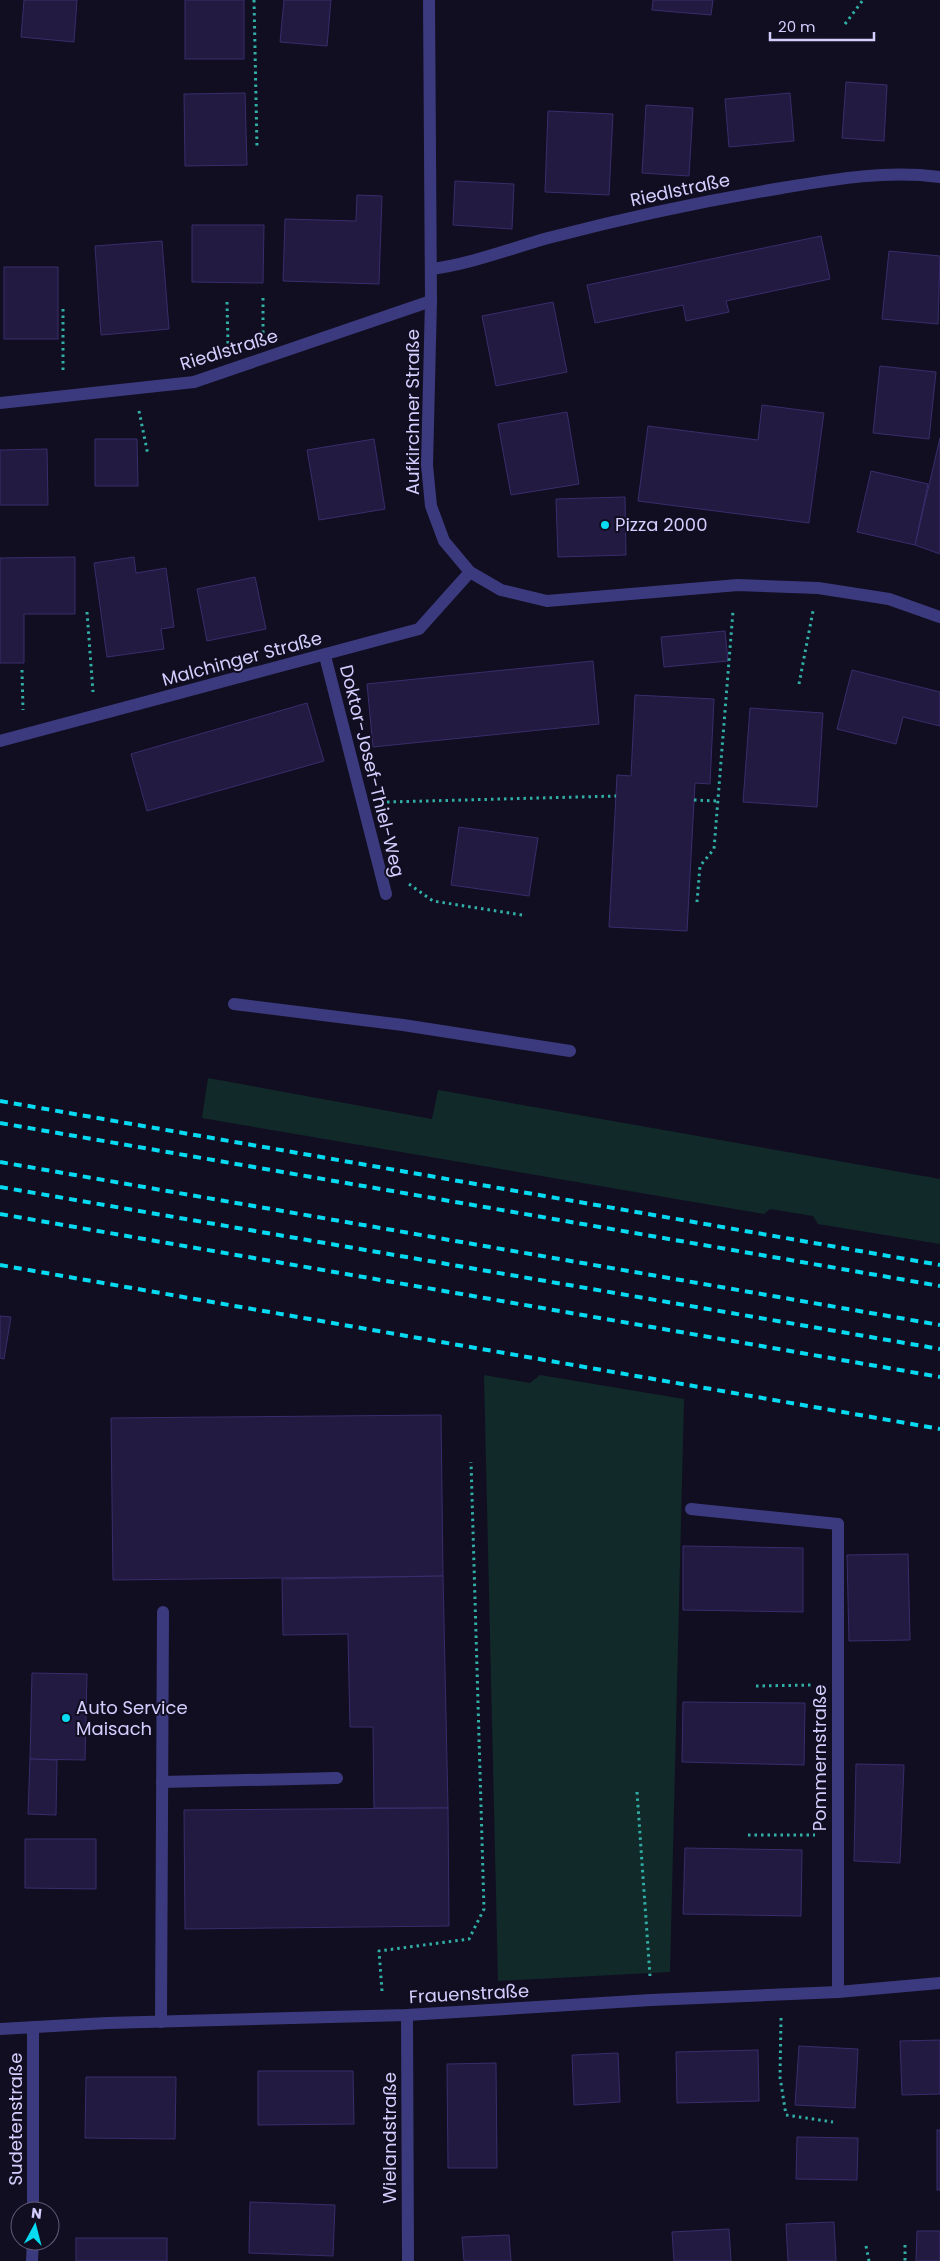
<svg xmlns="http://www.w3.org/2000/svg" width="940" height="2261" font-family="Poppins,sans-serif">
	<style>
		.green { fill: #112a29 }
		.building { fill: #221a41; stroke: #392d6c }
		.lines { fill: none; stroke-linecap: round; stroke-linejoin: round }
		.path { stroke: #31afa7; stroke-width: 3; stroke-dasharray: 2.5 4; stroke-linecap: butt }
		.service { stroke: #3c3a7e; stroke-width: 12 }
		.minor { stroke: #3c3a7e; stroke-width: 12 }
		.tertiary { stroke: #3c3a7e; stroke-width: 12 }
		.rail { stroke: #06dbf2; stroke-width: 4; stroke-dasharray: 8 6; stroke-linecap: butt }
		.poi-dot { fill: #06dbf2; stroke: #110e21; stroke-width: 2 }
		.labels { text-anchor: middle; stroke-width: 4; stroke-linejoin: round; paint-order: stroke }
		.street-label { font-size: 18px; fill: #d4cefe; stroke: #110e21 }
		.poi-label { font-size: 18px; fill: #d4cefe; stroke: #110e21; text-anchor: start }
	</style>
	<rect width="100%" height="100%" fill="#110e21"/>
	<g class="green">
		<polygon points="208,1078 432,1119 438,1090 940,1179 940,1244 818,1224 813,1216 770,1209 764,1214 202,1118"/>
		<polygon points="484,1375 530,1383 540,1375 684,1399 670,1972 498,1981"/>
	</g>
	<g class="building">
		<polygon points="24,0 77,0 74,42 21,37"/>
		<rect x="185" y="0" width="59" height="59"/>
		<polygon points="284,0 331,0 327,46 280,42"/>
		<polygon points="653,0 713,0 711,15 652,10"/>
		<polygon points="846,82 887,85 884,141 842,138"/>
		<polygon points="245,93 247,165 185,166 184,94"/>
		<polygon points="790,93 794,141 729,147 725,99"/>
		<polygon points="646,105 693,108 689,176 642,173"/>
		<polygon points="548,111 613,114 609,195 545,192"/>
		<polygon points="455,181 514,184 512,229 453,225"/>
		<polygon points="357,195 382,196 379,284 283,281 285,219 356,221"/>
		<polygon points="192,225 264,225 263,283 192,282"/>
		<polygon points="821,236 830,279 726,301 729,312 686,321 683,305 595,323 587,285"/>
		<polygon points="162,241 169,329 101,335 95,246"/>
		<polygon points="889,251 940,256 938,324 882,319"/>
		<rect x="4" y="267" width="54" height="72"/>
		<polygon points="553,302 567,372 496,386 482,316"/>
		<polygon points="880,366 936,372 929,439 873,433"/>
		<polygon points="762,405 824,413 809,523 638,501 648,426 758,440"/>
		<polygon points="567,412 579,484 511,495 498,424"/>
		<polygon points="940,438 940,554 915,545"/>
		<polygon points="95,439 137,439 138,486 95,486"/>
		<polygon points="374,439 385,509 319,520 307,450"/>
		<polygon points="47,449 48,505 0,505 0,450"/>
		<polygon points="871,471 928,484 915,545 857,532"/>
		<polygon points="625,497 626,555 558,557 556,499"/>
		<polygon points="75,557 75,614 24,614 24,663 0,663 0,558"/>
		<polygon points="134,557 136,573 166,568 174,627 161,629 164,649 107,657 94,563"/>
		<polygon points="255,577 266,629 207,641 197,589"/>
		<polygon points="725,631 728,661 664,667 661,637"/>
		<polygon points="593,661 599,724 373,747 367,684"/>
		<polygon points="852,670 940,692 940,726 903,717 896,744 837,729"/>
		<polygon points="635,695 714,699 710,784 695,783 687,931 609,927 617,775 631,776"/>
		<polygon points="307,703 324,761 147,811 131,754"/>
		<polygon points="750,708 823,713 817,807 743,802"/>
		<polygon points="459,827 538,838 529,896 451,885"/>
		<polygon points="0,1316 11,1317 4,1359 0,1358"/>
		<polygon points="441,1415 443,1576 113,1580 111,1418"/>
		<polygon points="683,1546 803,1548 803,1612 683,1610"/>
		<polygon points="908,1554 910,1640 849,1641 847,1555"/>
		<polygon points="443,1576 448,1808 374,1808 373,1727 350,1727 348,1634 283,1635 282,1579"/>
		<polygon points="32,1673 87,1674 85,1760 30,1759"/>
		<polygon points="683,1702 805,1703 804,1765 682,1762"/>
		<polygon points="30,1759 57,1760 56,1815 28,1814"/>
		<polygon points="856,1764 904,1765 900,1863 854,1861"/>
		<polygon points="448,1808 449,1926 185,1929 184,1810"/>
		<polygon points="25,1839 96,1839 96,1889 25,1888"/>
		<polygon points="685,1848 802,1850 801,1916 683,1914"/>
		<polygon points="940,2040 940,2094 902,2095 900,2041"/>
		<polygon points="799,2046 858,2049 855,2108 795,2105"/>
		<polygon points="758,2050 759,2101 677,2103 676,2052"/>
		<polygon points="618,2053 620,2102 574,2105 572,2055"/>
		<polygon points="496,2063 497,2168 448,2168 447,2064"/>
		<polygon points="258,2071 353,2071 354,2124 258,2125"/>
		<polygon points="86,2077 176,2077 175,2139 85,2138"/>
		<rect x="937" y="2130" width="3" height="60"/>
		<polygon points="797,2137 858,2138 857,2180 796,2179"/>
		<polygon points="250,2202 335,2205 333,2256 249,2253"/>
		<polygon points="834,2222 836,2261 788,2261 786,2224"/>
		<polygon points="729,2229 731,2261 674,2261 672,2232"/>
		<polygon points="917,2231 940,2231 940,2261 916,2261"/>
		<polygon points="509,2235 511,2261 464,2261 462,2237"/>
		<rect x="76" y="2238" width="91" height="23"/>
	</g>
	<g class="lines">
		<g class="path">
			<polyline points="254,0 257,148"/>
			<polyline points="845,24 863,0"/>
			<polyline points="227,302 228,344"/>
			<polyline points="63,309 63,373"/>
			<polyline points="263,333 263,296"/>
			<polyline points="139,411 148,455"/>
			<polyline points="87,612 93,692"/>
			<polyline points="22,670 23,710"/>
			<polyline points="799,684 813,611"/>
			<polyline points="694,800 717,801"/>
			<polyline points="387,802 616,796"/>
			<polyline points="409,884 433,901 522,915"/>
			<polyline points="697,902 700,866 714,849 733,611"/>
			<polyline points="756,1686 813,1685"/>
			<polyline points="637,1792 650,1976"/>
			<polyline points="748,1835 815,1835"/>
			<polyline points="382,1991 379,1951 469,1939 484,1909 471,1462"/>
			<polyline points="781,2018 780,2077 786,2115 833,2122"/>
			<polyline points="905,2245 905,2261"/>
			<polyline points="866,2246 869,2261"/>
		</g>
		<g class="service">
			<polyline points="234,1004 403,1025 570,1051"/>
			<polyline points="691,1509 838,1524"/>
			<polyline points="162,1782 337,1778"/>
			<polyline points="161,2022 163,1612"/>
		</g>
		<g class="minor">
			<path d="M431,269c40,-5 78,-20 117,-31 77,-20 155,-37 234,-50 53,-9 104,-18 158,-11"/>
			<polyline points="0,403 194,382 431,301"/>
			<polyline points="325,656 386,894"/>
			<polyline points="0,741 419,629 470,572"/>
			<polyline points="838,1992 838,1524"/>
			<polyline points="407,2015 408,2261"/>
			<polyline points="0,2029 107,2023 407,2015 651,2000 838,1992 940,1983"/>
			<polyline points="33,2211 33,2027"/>
			<polyline points="32,2261 33,2241"/>
		</g>
		<polyline class="tertiary" points="429,0 431,301 427,465 431,506 444,541 470,572 501,590 547,601 738,585 818,588 889,599 940,617"/>
		<g class="rail">
			<polyline points="0,1101 940,1265"/>
			<polyline points="0,1123 940,1286"/>
			<polyline points="0,1162 940,1325"/>
			<polyline points="0,1187 940,1349"/>
			<polyline points="0,1214 940,1377"/>
			<polyline points="0,1265 940,1429"/>
		</g>
	</g>
	<g class="poi-dot">
		<circle cx="605" cy="525" r="5"/>
		<circle cx="66" cy="1718" r="5"/>
	</g>
	<g class="labels">
		<g class="street-label">
			<text transform="translate(680 190) rotate(-12)" y="6">Riedlstraße</text>
			<text transform="translate(229 350) rotate(-17)" y="6">Riedlstraße</text>
			<text transform="translate(413 412) rotate(-90)" y="6">Aufkirchner Straße</text>
			<text transform="translate(242 659) rotate(-15)" y="6">Malchinger Straße</text>
			<text transform="translate(372 771) rotate(76)" y="6">Doktor-Josef-Thiel-Weg</text>
			<text transform="translate(820 1758) rotate(-90)" y="6">Pommernstraße</text>
			<text transform="translate(469 1994) rotate(-3)" y="6">Frauenstraße</text>
			<text transform="translate(16 2119) rotate(-90)" y="6">Sudetenstraße</text>
			<text transform="translate(390 2138) rotate(-90)" y="6">Wielandstraße</text>
		</g>
		<g class="poi-label">
			<text x="615" y="531">Pizza 2000</text>
			<text x="76" y="1714">Auto Service<tspan x="76" dy="21">Maisach</tspan></text>
		</g>
	</g>
	<g transform="translate(35 2226) rotate(7)"><circle r="24" fill="#110e21" stroke="#5f5b79"/>
	<path d="M0-4L9 19L0 12L-9 19Z" fill="#06dbf2"/>
	<text y="-8" font-size="14" font-weight="bold" text-anchor="middle" fill="#d4cefe">N</text>
	</g>
	<path d="M770 32v8h104v-8" fill="none" stroke="#d4cefe" stroke-width="2.5"/>
	<text x="778" y="32" font-size="15" fill="#d4cefe" stroke="#110e21" stroke-width="4" paint-order="stroke">20 m</text>
</svg>
